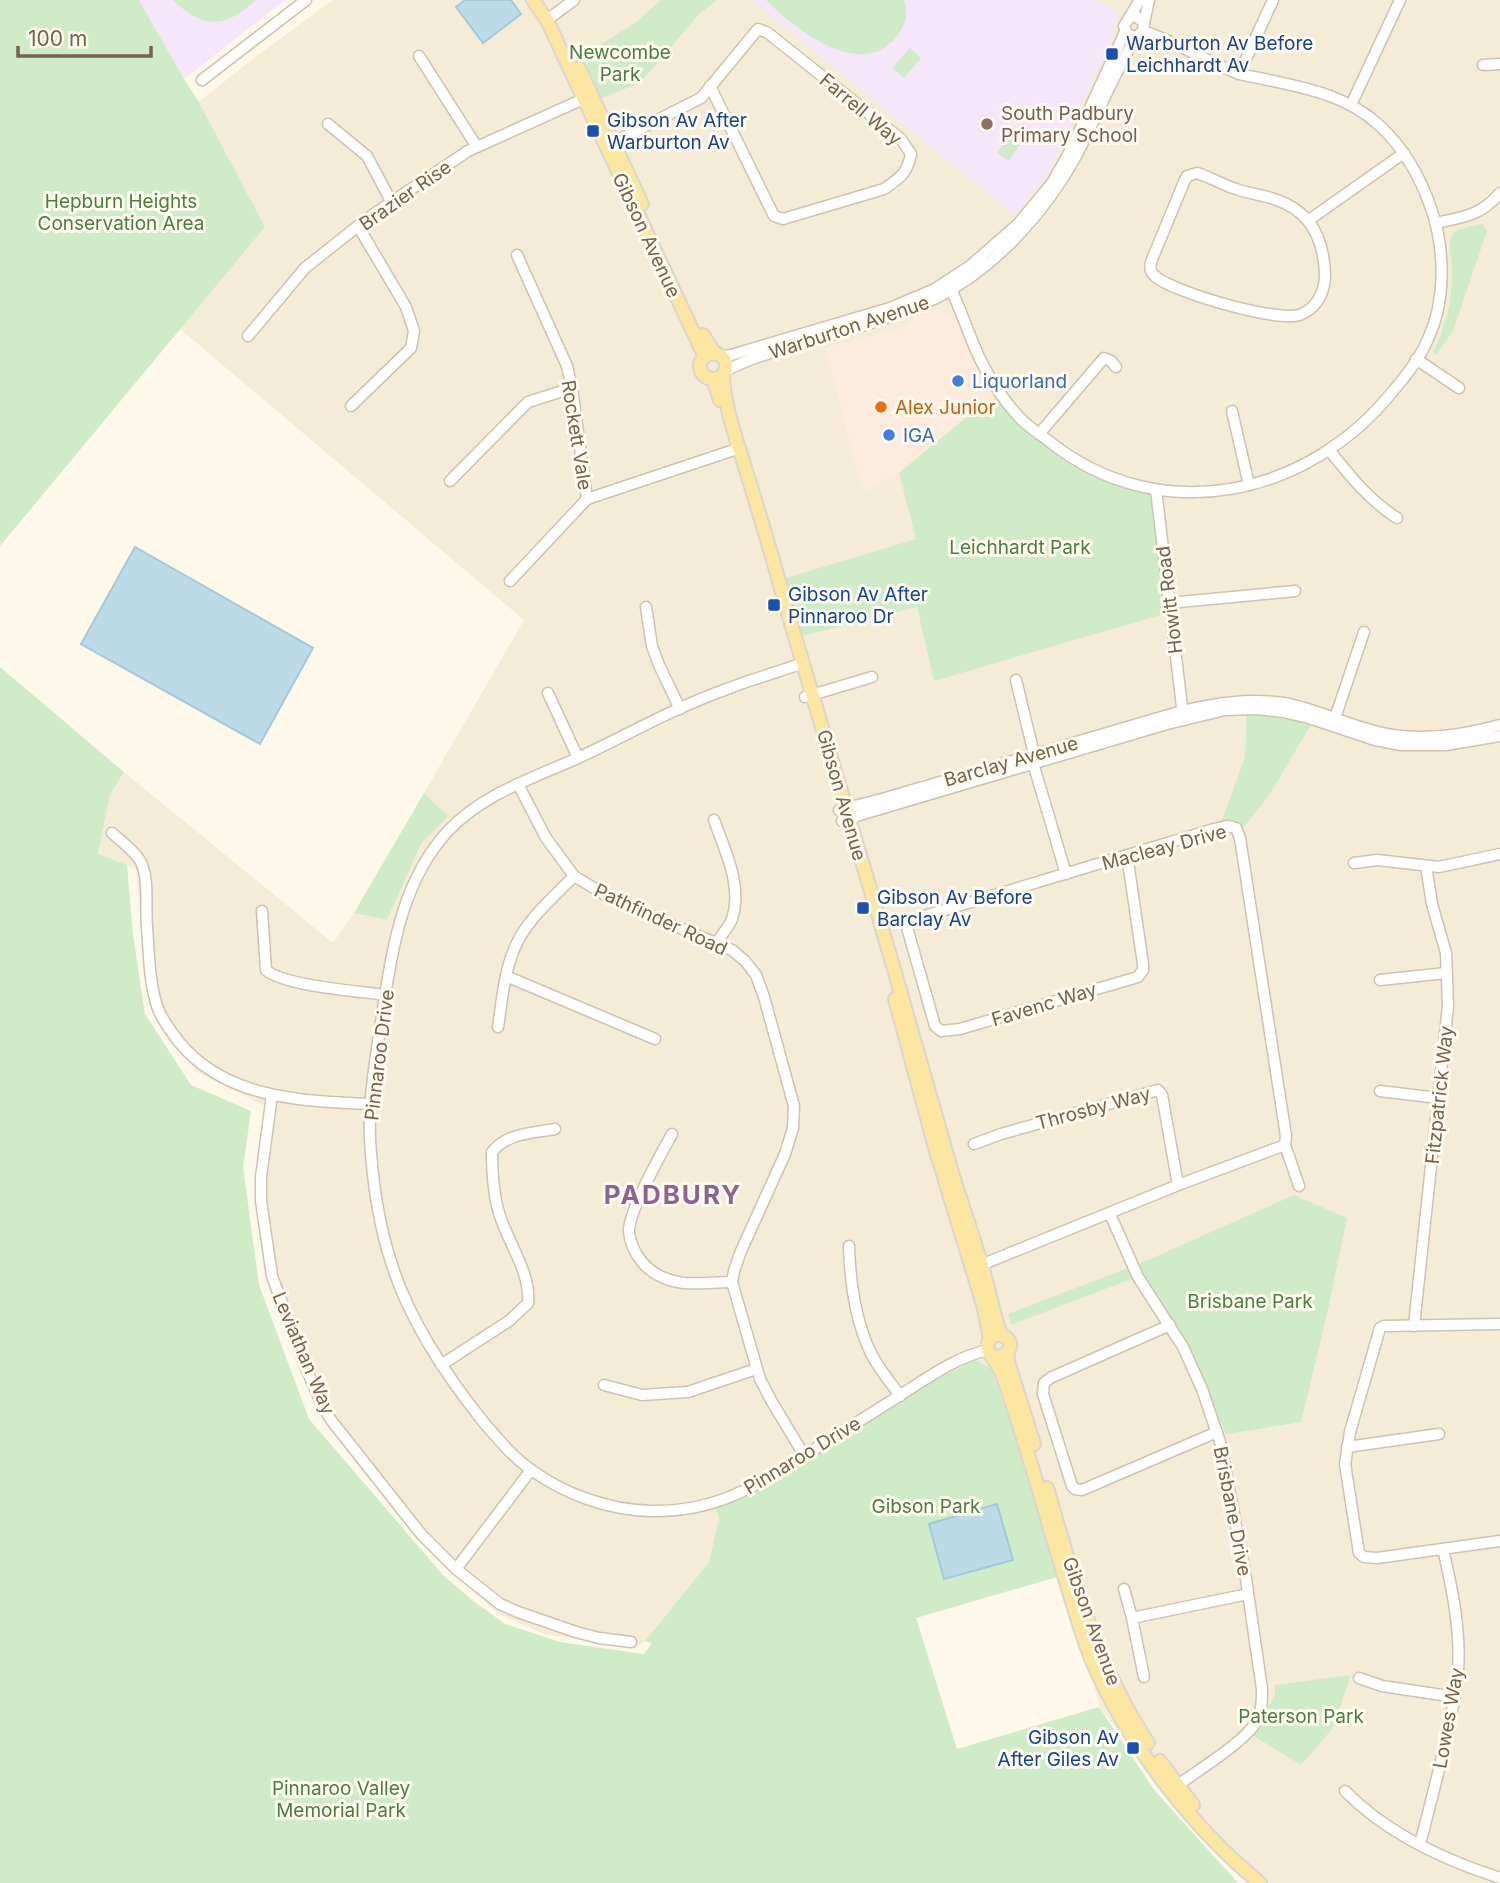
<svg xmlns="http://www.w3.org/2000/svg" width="1500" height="1883" font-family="Inter,sans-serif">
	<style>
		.residential { fill: #f5ecd8 }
		.commercial { fill: #fdebdd }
		.education { fill: #f5e6fa }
		.green { fill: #d0ebc7 }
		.water { fill: #bddbe7; stroke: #a3c9d9; stroke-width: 2 }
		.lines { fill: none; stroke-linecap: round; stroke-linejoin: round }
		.minor-casing { stroke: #cfc2ae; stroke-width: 13 }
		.major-casing { stroke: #dcd6d0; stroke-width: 16 }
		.minor { stroke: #fff; stroke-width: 10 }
		.major { stroke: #fbe7a2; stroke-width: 12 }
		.transit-dot { fill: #1a4fb4; stroke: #fffbf0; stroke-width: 2.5 }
		.education-dot { fill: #8d6e63; stroke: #fffbf0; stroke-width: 2.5 }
		.shop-dot { fill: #3f7fe0; stroke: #fffbf0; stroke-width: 2.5 }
		.food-dot { fill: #e8710a; stroke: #fffbf0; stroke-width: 2.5 }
		.labels { text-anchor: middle; stroke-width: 6; stroke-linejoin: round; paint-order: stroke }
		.transit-label { font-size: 19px; fill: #164399; stroke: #fffbf0; text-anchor: start }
		.park-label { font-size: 19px; fill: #4c7e43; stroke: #fffbf0 }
		.street-label { font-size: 19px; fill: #78624c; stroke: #fffbf0 }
		.education-label { font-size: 19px; fill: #785e54; stroke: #fffbf0; text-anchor: start }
		.shop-label { font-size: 19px; fill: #366cbe; stroke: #fffbf0; text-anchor: start }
		.food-label { font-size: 19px; fill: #c56008; stroke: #fffbf0; text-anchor: start }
		.district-label { font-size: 26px; font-weight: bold; letter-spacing: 2px; fill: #8b6494; stroke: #fffbf0 }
	</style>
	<rect width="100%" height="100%" fill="#fdf8e9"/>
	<polygon class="residential" points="333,0 1500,0 1500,1883 1258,1883 1172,1798 1100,1708 1064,1575 719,1518 709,1562 645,1641 636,1648 544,1634 497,1613 395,1513 318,1403 269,1289 257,1199 267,1107 195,1071 150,1001 136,869 98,854 110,795 124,772 333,943 354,913 387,920 421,844 448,816 424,793 524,620 180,329 265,227 199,102 246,64"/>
	<polygon class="commercial" points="935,308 952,316 1003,396 984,403 899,473 863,492 825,348 881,332 886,333 906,325 913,318"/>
	<g class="education">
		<polygon points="139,0 285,0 184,79"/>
		<polygon points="752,0 1093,0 1118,11 1111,42 1045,179 1014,215"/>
	</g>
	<g class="green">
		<polygon points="0,0 139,0 184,79 199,102 265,227 0,546"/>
		<path d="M173,0h83c-30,28 -53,30 -83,0z"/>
		<polygon points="661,0 717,0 698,15 640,83 602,98 595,87 584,55 635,23"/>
		<path d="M766,0h138c5,14 2,24 -7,36 -36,46 -101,-6 -131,-36z"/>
		<polygon points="910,48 921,58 904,78 892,68"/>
		<polygon points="1010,133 1022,141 1009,161 997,153"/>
		<path d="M1482,224l5,7 -34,100 -17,24 -3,-2c13,-27 20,-55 19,-85 0,-9 -5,-25 0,-33 4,-7 22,-9 30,-11z"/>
		<polygon points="1003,396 1020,418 1097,471 1156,490 1164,614 934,681 917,607 802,636 786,578 916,539 899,473 984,403"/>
		<path d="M0,667l124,105 -14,23 -12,59 29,11 6,70 12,79 46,71 60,26 -8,56 16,118 50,134 134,156 29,25 33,24 55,18 84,12 8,-11 -7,-2 64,-79 10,-44 -3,-8c85,-53 169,-107 259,-150l16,8 73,207 -148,43 41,131 142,-42 56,84 83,92h-1238z"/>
		<polygon points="1247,710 1312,723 1268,797 1242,829 1219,828 1245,757"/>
		<polygon points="424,793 448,816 421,844 387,920 354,913"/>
		<polygon points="1294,1195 1347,1218 1328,1310 1301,1422 1226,1434 1187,1347 1150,1297 1139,1264"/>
		<polygon points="1130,1267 1134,1278 1011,1325 1008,1314"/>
		<polygon points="1351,1675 1333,1728 1301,1765 1252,1735 1275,1695 1275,1685"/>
	</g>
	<g class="water">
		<polygon points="465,0 511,0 521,14 483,43 456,7"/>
		<polygon points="135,547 313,648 260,744 81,644"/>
		<polygon points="997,1504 1013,1560 944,1579 929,1524"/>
	</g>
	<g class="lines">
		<g class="minor-casing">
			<g id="minor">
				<polyline points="1131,17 1137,17 1144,23 1143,31 1136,37 1127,34 1124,26 1140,0"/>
				<polyline points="547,20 574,0"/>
				<polyline points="1144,23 1149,0"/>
				<polyline points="419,56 477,147"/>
				<polyline points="1483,65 1500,64"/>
				<polyline points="1239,74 1273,0"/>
				<polyline points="202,80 306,0"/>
				<polyline points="1351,105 1400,0"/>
				<polyline points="328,124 367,156 392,203"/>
				<path d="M610,144l91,-46 57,-69 10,4 133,106 10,15c-4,20 -11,24 -27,35l-101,30 -9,-3 -64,-130"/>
				<path d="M1197,173c13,4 26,12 39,16 14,5 28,6 41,11 35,12 47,41 48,75 0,17 -8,32 -23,39 -21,10 -130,-22 -147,-38 -7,-6 -5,-12 -2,-19l31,-75 3,-6z"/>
				<polyline points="1309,220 1404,153"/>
				<path d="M1436,223c28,-6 44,-7 64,-30"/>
				<polyline points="517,255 567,366 572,388 587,499"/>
				<path d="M947,282c14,25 21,53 34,79 10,20 23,40 38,56 9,10 21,17 31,25 110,87 258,55 343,-51 13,-15 27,-33 35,-52 18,-39 17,-88 4,-128 -11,-33 -28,-63 -53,-86 -33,-30 -73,-37 -115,-46 -9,-2 -19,-3 -27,-6 -32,-12 -62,-32 -94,-42"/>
				<polyline points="248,336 305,268 368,218 468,151 590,96"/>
				<polyline points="721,356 731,355 890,308 935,289 970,266 1018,224 1052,183 1069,153 1125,32"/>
				<polyline points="1416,359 1459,388"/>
				<path d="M724,372c22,-13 46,-19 70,-26 32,-9 66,-18 97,-30 15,-5 30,-11 45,-18 58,-29 109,-85 140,-142 21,-39 37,-81 60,-119"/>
				<polyline points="351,406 411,348 414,331 406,307 358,226"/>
				<polyline points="1232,411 1249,485"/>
				<polyline points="1039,434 1104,358 1111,361 1116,367"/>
				<path d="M1330,451c20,25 39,49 67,67"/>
				<polyline points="450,481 528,402 572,388"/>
				<polyline points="1156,490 1183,715"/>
				<polyline points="510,581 587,499 740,448"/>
				<polyline points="1169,603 1295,591"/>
				<polyline points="646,607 652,646 659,665 680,709"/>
				<path d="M803,663c-25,9 -51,16 -76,26 -51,18 -98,45 -147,68 -46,21 -96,36 -132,74 -44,48 -54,109 -64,171 -7,50 -18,101 -13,152 3,37 9,75 21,111 18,57 56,113 93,159 14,16 28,33 45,45 34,25 78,41 121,42 66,1 102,-24 156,-57 31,-20 64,-40 95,-60 27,-17 54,-37 86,-44"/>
				<polyline points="1016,680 1034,754 1033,763 1066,874"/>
				<polyline points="548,693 578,758"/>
				<polyline points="805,697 872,677"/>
				<polyline points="1333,724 1364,632"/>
				<polyline points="518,784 546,838 574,876 612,899 732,950 745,961 756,975 764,997 794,1106 793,1128 785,1154 741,1251 734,1271 732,1282 760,1379 772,1402 804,1455"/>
				<path d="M839,810l43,-11 300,-88c34,-8 67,-13 102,-8 28,5 55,18 83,26 43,14 90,8 133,-4"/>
				<path d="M714,820c11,31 29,66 18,99 -3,8 -11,16 -15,24"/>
				<polyline points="842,821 863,814 1167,724 1225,710 1256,709 1283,712 1309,718 1375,740 1401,745 1446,745 1500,736"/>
				<path d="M112,833c9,8 20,16 27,26 11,16 6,48 8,68 2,26 2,54 10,79 4,13 14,25 22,36 47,57 123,59 191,62"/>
				<polyline points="1354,863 1377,860 1439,867 1500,854"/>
				<path d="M262,911l4,59c18,16 92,21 119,25"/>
				<polyline points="506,976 655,1039"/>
				<polyline points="1380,980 1446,973"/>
				<path d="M498,1027c4,-26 6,-55 17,-80 12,-28 38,-49 59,-71"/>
				<polyline points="1380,1091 1438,1098"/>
				<polyline points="272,1095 261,1177 261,1201 272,1276 306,1368 322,1405 331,1420 421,1534 456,1569 531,1470"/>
				<path d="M672,1134c-11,20 -44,78 -43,98 1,11 6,21 13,30 10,12 26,19 42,21 15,1 32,-1 48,-1"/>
				<polyline points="974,1144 1001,1134 1158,1090 1162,1095 1178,1185"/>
				<polyline points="1285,1145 1299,1186"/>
				<path d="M1110,1214l28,63 45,70 19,42 19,56 25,134 16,110c0,11 0,23 -6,33 -12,21 -60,49 -82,66"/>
				<path d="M849,1246c1,33 6,72 20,103 7,17 21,32 31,47"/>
				<path d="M976,1267l202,-82 107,-40 1,-9 -46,-298 -4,-10 -9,-2 -13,3c-102,31 -204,61 -306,92l-2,3 29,102 6,5 19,-2 178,-52 5,-7v-6l-16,-109"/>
				<polyline points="1500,1324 1384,1326 1380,1328 1350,1432 1345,1464 1359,1553 1364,1557 1377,1558 1500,1541"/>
				<polyline points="1170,1325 1050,1378 1044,1383 1043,1394 1072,1486 1075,1489 1082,1490 1217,1432"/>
				<polyline points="1414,1326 1448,1006 1446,953 1432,904 1426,866"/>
				<path d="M441,1365l68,-44 19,-18c3,-29 -19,-59 -28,-87 -7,-21 -8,-43 -8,-64 15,-19 41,-19 63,-23"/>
				<polyline points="604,1385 642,1395 688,1392 756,1369"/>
				<polyline points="1347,1447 1439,1434"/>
				<polyline points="456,1569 500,1604 518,1612 576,1632 599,1638 631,1642"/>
				<polyline points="1124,1589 1132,1618 1144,1677"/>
				<polyline points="1132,1618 1248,1594"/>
				<polyline points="1359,1678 1382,1686 1455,1697"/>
				<path d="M1345,1791c41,42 99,69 155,87"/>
				<path d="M1420,1844c10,-38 20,-76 28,-115 4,-19 9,-38 10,-58 3,-41 -6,-83 -15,-122"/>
			</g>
		</g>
		<g class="major-casing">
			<g id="major">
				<polyline points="533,0 547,20 560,48 705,357"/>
				<polyline points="579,68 642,204"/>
				<polyline points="703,335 715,354"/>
				<circle cx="713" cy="366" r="13"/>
				<path d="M723,374c0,28 13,64 21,90 14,45 28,90 40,136l108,362 61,214 29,89 15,58 4,12"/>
				<polyline points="713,379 720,400"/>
				<polyline points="895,999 935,1148 984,1308 990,1339"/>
				<polyline points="1007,1353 1009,1365 1034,1444"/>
				<path d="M993,1356c16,4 24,-15 10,-20 -9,-4 -18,5 -15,14 2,6 8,11 11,18 7,14 11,30 16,45 19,57 34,115 52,172 8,26 15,51 25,76 36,82 98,165 168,222"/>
				<path d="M1047,1488c26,88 49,177 101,255"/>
				<polyline points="1160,1761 1193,1805"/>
			</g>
		</g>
		<use href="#minor" class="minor"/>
		<use href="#major" class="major"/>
	</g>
	<g class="transit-dot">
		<rect x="1105" y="47" width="14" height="14" rx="3.5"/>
		<rect x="586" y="124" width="14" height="14" rx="3.5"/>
		<rect x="767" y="598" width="14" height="14" rx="3.5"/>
		<rect x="856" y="901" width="14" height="14" rx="3.5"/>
		<rect x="1126" y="1741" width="14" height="14" rx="3.5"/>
	</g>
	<circle class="education-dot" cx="987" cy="124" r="7"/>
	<g class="shop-dot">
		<circle cx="958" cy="381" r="7"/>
		<circle cx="889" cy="435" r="7"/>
	</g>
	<circle class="food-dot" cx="881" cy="407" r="7"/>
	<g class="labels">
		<g class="transit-label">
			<text x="1126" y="50">Warburton Av Before<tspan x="1126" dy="22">Leichhardt Av</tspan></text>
			<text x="607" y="127">Gibson Av After<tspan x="607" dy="22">Warburton Av</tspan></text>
			<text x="788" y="601">Gibson Av After<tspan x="788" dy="22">Pinnaroo Dr</tspan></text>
			<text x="877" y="904">Gibson Av Before<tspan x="877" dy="22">Barclay Av</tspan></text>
			<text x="1119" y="1744" text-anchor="end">Gibson Av<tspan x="1119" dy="22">After Giles Av</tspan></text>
		</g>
		<g class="park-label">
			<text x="620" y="59">Newcombe<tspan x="620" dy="22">Park</tspan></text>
			<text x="121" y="208">Hepburn Heights<tspan x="121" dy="22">Conservation Area</tspan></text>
			<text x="1020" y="554">Leichhardt Park</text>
			<text x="1250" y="1308">Brisbane Park</text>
			<text x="926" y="1513">Gibson Park</text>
			<text x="1301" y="1723">Paterson Park</text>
			<text x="341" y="1795">Pinnaroo Valley<tspan x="341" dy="22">Memorial Park</tspan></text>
		</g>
		<g class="street-label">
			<text transform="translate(861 109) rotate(40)" y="7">Farrell Way</text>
			<text transform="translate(405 195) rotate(-35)" y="7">Brazier Rise</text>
			<text transform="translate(647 235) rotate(65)" y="7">Gibson Avenue</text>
			<text transform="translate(849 327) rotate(-18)" y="7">Warburton Avenue</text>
			<text transform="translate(577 435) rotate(81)" y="7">Rockett Vale</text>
			<text transform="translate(1169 600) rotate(-97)" y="7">Howitt Road</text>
			<text transform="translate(1011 761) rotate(-16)" y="7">Barclay Avenue</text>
			<text transform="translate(842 795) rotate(74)" y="7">Gibson Avenue</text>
			<text transform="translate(1164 847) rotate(-15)" y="7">Macleay Drive</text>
			<text transform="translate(661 919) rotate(25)" y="7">Pathfinder Road</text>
			<text transform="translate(1044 1004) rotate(-17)" y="7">Favenc Way</text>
			<text transform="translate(379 1055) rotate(-83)" y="7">Pinnaroo Drive</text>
			<text transform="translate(1439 1095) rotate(-84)" y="7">Fitzpatrick Way</text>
			<text transform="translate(1093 1108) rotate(-15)" y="7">Throsby Way</text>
			<text transform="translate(304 1353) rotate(67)" y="7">Leviathan Way</text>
			<text transform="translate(802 1455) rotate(-31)" y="7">Pinnaroo Drive</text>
			<text transform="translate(1233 1511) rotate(79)" y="7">Brisbane Drive</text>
			<text transform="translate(1092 1621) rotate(70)" y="7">Gibson Avenue</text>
			<text transform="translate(1448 1718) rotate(-80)" y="7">Lowes Way</text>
		</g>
		<g class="education-label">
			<text x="1001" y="120">South Padbury<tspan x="1001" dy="22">Primary School</tspan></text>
		</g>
		<g class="shop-label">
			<text x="972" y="388">Liquorland</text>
			<text x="903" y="442">IGA</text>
		</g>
		<g class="food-label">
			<text x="895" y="414">Alex Junior</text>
		</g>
		<g class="district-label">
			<text x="673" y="1204">PADBURY</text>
		</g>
	</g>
	<path d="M18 46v10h133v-10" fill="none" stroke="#78624c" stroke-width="3.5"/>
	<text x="28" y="46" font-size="21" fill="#78624c" stroke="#fffbf0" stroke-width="5" paint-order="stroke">100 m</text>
</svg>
